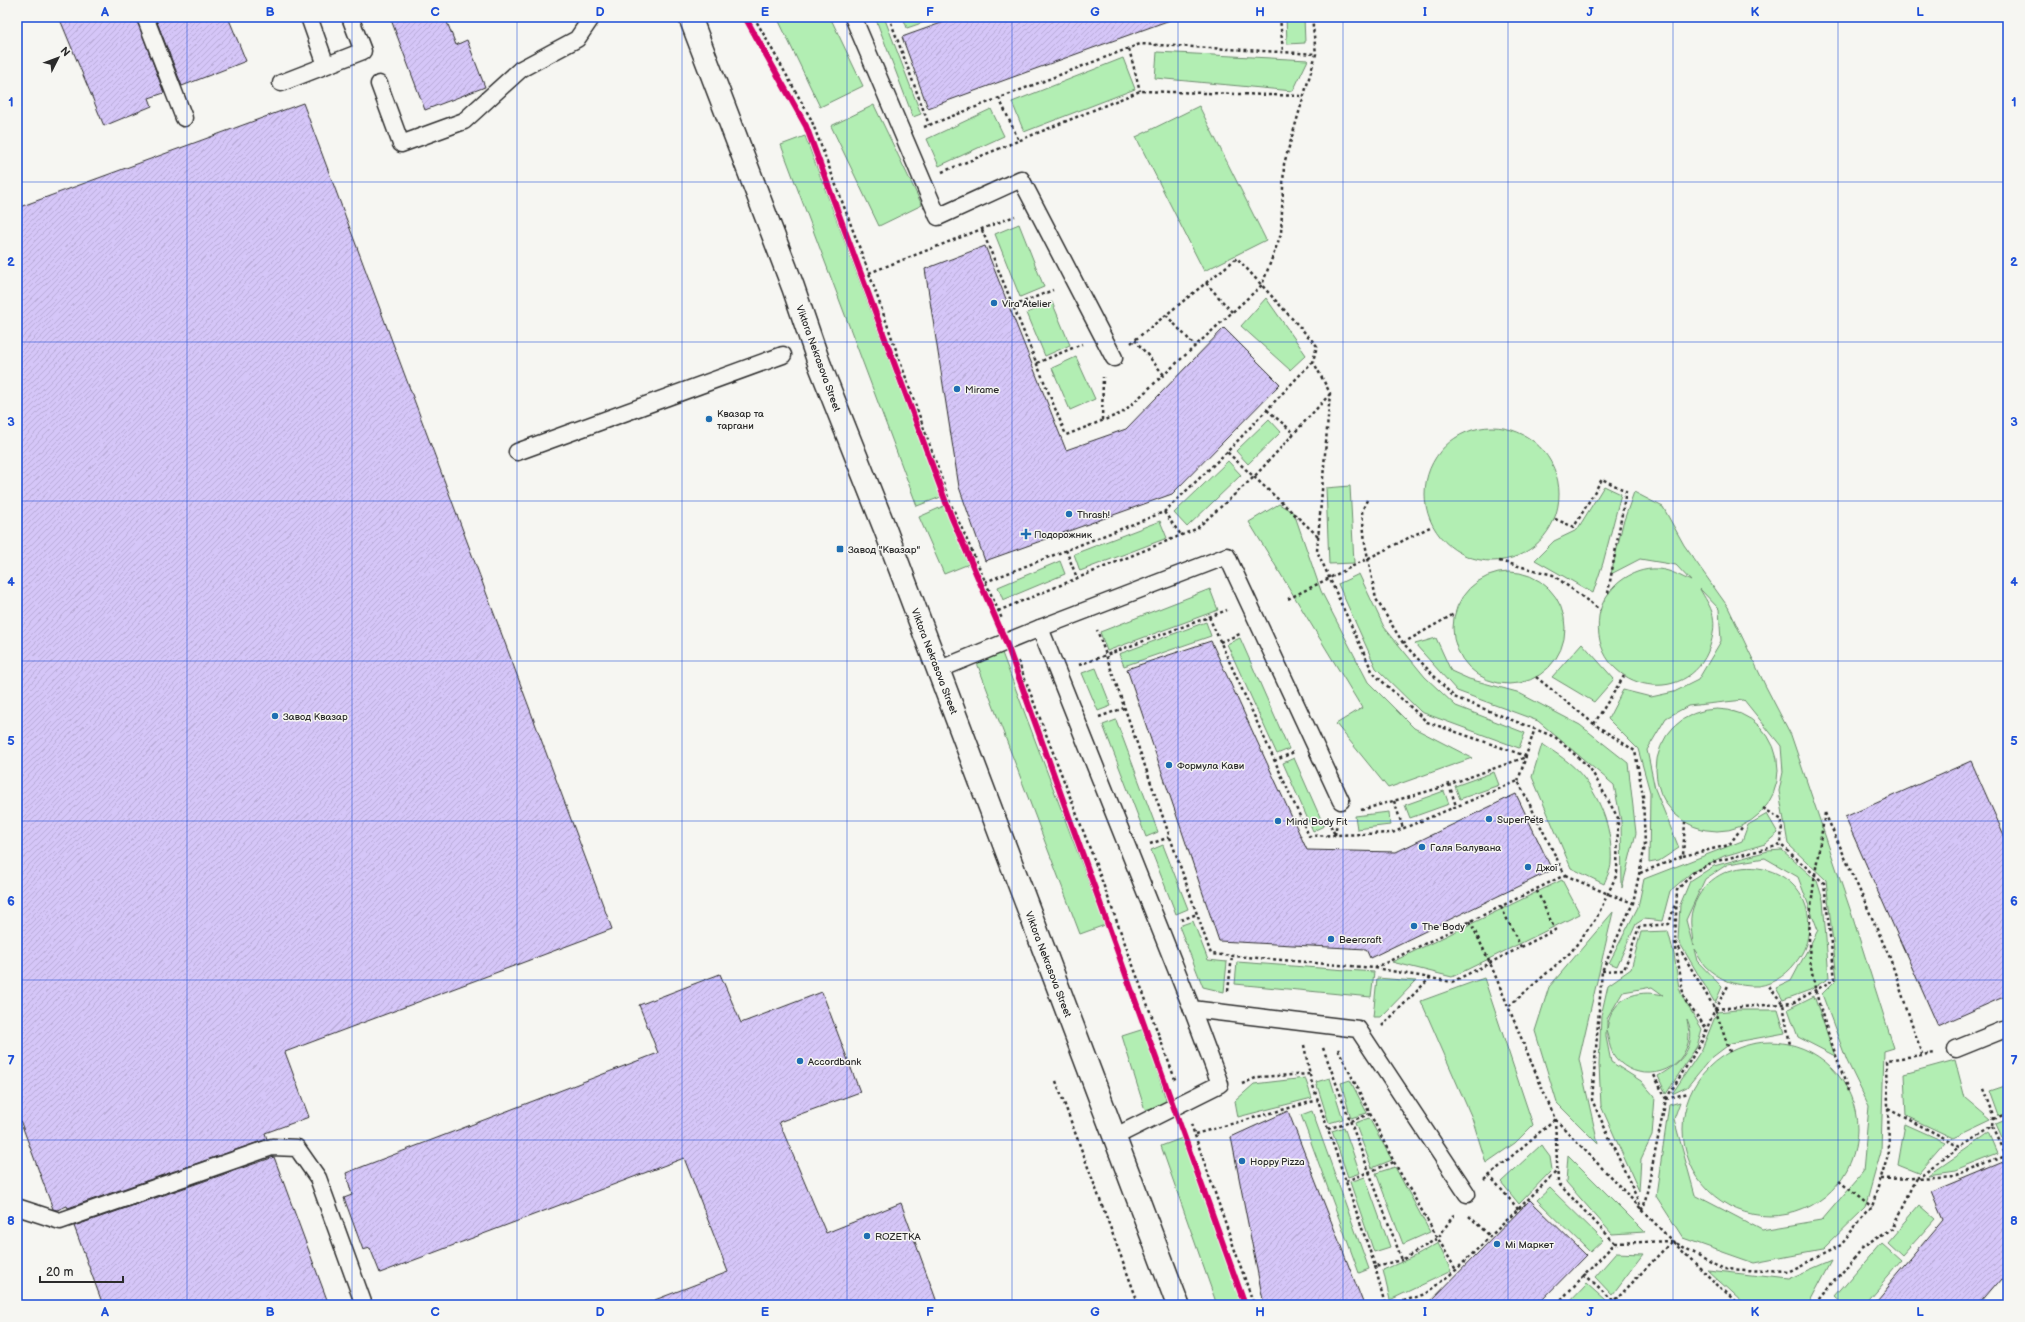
<svg xmlns="http://www.w3.org/2000/svg" width="2025" height="1322" font-family="'Balsamiq Sans',sans-serif">
	<style>
		.green { fill: #b2eeb3; stroke: #6e8c6f; fill-rule: evenodd }
		.building { fill: url(#building-hatch); stroke: #2b2b2b }
		.lines { fill: none; stroke-linecap: round; stroke-linejoin: round }
		.lane-casing { stroke: #2b2b2b; stroke-width: 19 }
		.secondary-casing { stroke: #2b2b2b; stroke-width: 25 }
		.path { stroke: #2b2b2b; stroke-width: 2.5; stroke-dasharray: 3 3; stroke-linecap: butt }
		.lane { stroke: #f6f6f2; stroke-width: 16 }
		.secondary { stroke: #f6f6f2; stroke-width: 22 }
		.cycleway-casing { stroke: #f6f6f2; stroke-width: 8 }
		.cycleway { stroke: #d6006c; stroke-width: 6 }
		.grid { fill: none; stroke: #1d4ed8; stroke-width: 1; stroke-opacity: 0.55 }
		.poi-dot { fill: #1f6fb2; stroke: #f6f6f2; stroke-width: 1.5 }
		.labels { text-anchor: middle; stroke-width: 3; stroke-linejoin: round; paint-order: stroke }
		.poi-label { font-size: 10px; fill: #2b2b2b; stroke: #f6f6f2; text-anchor: start }
		.street-label { font-size: 10px; fill: #2b2b2b; stroke: #f6f6f2 }
		.neatline { fill: none; stroke: #1d4ed8; stroke-width: 1.5 }
		.grid-label { font-size: 13px; text-anchor: middle; font-weight: bold; fill: #1d4ed8 }
	</style>
	<defs>
		<pattern id="building-hatch" width="6" height="6" patternUnits="userSpaceOnUse"><rect width="6" height="6" fill="#d5c6f8"/><path d="M-1 1l2-2M0 6l6-6M5 7l2-2" fill="none" stroke="#b7aad5"/></pattern>
	</defs>
	<rect width="100%" height="100%" fill="#f6f6f2"/>
	<filter id="ink" filterUnits="userSpaceOnUse"><feTurbulence type="fractalNoise" baseFrequency=".025" numOctaves="2"/><feDisplacementMap in="SourceGraphic" scale="8" xChannelSelector="R" yChannelSelector="G"/><feConvolveMatrix kernelMatrix="1 2 1 2 8 2 1 2 1" color-interpolation-filters="sRGB"/></filter>
	<g filter="url(#ink)">
		<g class="green">
			<polygon points="777,17 830,17 863,86 820,107"/>
			<polygon points="875,17 884,17 921,114 913,117"/>
			<polygon points="903,17 939,17 907,28"/>
			<polygon points="1286,17 1304,17 1305,43 1287,44"/>
			<polygon points="1157,52 1308,60 1293,91 1155,78"/>
			<polygon points="1123,58 1135,89 1024,132 1012,102"/>
			<polygon points="874,105 922,205 879,226 831,126"/>
			<polygon points="1199,106 1266,240 1204,271 1136,137"/>
			<polygon points="991,109 1004,136 939,166 927,139"/>
			<polygon points="805,136 941,497 917,506 781,145"/>
			<polygon points="1019,224 1044,287 1020,297 995,234"/>
			<polygon points="1266,298 1306,355 1290,370 1241,326"/>
			<polygon points="1052,302 1070,345 1045,356 1027,313"/>
			<polygon points="1076,357 1095,399 1070,410 1052,368"/>
			<polygon points="1269,419 1281,432 1248,464 1236,451"/>
			<circle cx="1492" cy="494" r="67"/>
			<polygon points="1228,461 1241,475 1187,527 1174,513"/>
			<polygon points="1350,486 1354,563 1329,564 1326,488"/>
			<polygon points="1604,486 1621,494 1603,563 1593,593 1535,560 1554,541 1577,530"/>
			<path d="M1634,492l29,15 21,38 44,62 37,78 26,50 59,174 44,139 -10,3 -3,100 -16,57 -43,42 -68,13 -71,-25 -27,-42 13,-91 11,-3 -6,17 21,76 67,35 60,-10 41,-48 6,-66 -22,-45 -25,-67 15,-15 -11,-99 -38,-36 -9,-53 4,-19 -2,-26 -37,-46 -56,6 -22,12 -19,32 8,39 24,59 -20,13 -10,2 1,-71 -12,-43 -30,-30 15,-29 28,7 23,-5 24,-12 23,-39 -2,-32 -19,-20c4,8 11,17 13,27 2,10 0,20 -3,30 -21,66 -121,44 -111,-30 4,-27 32,-49 59,-47 13,1 22,7 33,12l-15,-16 -36,-6 -29,15 12,-51z"/>
			<polygon points="1279,504 1294,513 1321,591 1368,682 1414,728 1472,758 1388,788 1336,724 1362,708 1249,522"/>
			<polygon points="944,506 969,564 944,574 919,517"/>
			<polygon points="1160,521 1167,538 1080,571 1074,554"/>
			<polygon points="1060,561 1065,574 1003,600 998,587"/>
			<circle cx="1509" cy="628" r="56"/>
			<polygon points="1359,574 1384,627 1425,677 1456,706 1525,733 1519,748 1421,712 1376,668 1338,584"/>
			<polygon points="1210,589 1218,610 1107,651 1100,632"/>
			<polygon points="1206,622 1211,636 1124,666 1119,654"/>
			<polygon points="1240,638 1289,749 1277,754 1227,644"/>
			<polygon points="1436,638 1451,671 1469,679 1517,692 1580,725 1628,763 1636,833 1622,888 1621,821 1614,785 1538,721 1457,691 1415,644"/>
			<polygon points="1582,643 1614,679 1594,702 1552,677"/>
			<polygon points="1002,653 1105,925 1080,934 977,663"/>
			<polygon points="1096,668 1111,706 1098,711 1082,673"/>
			<circle cx="1717" cy="770" r="61"/>
			<polygon points="1116,720 1158,832 1146,837 1103,725"/>
			<path d="M1542,744c14,9 30,19 41,33 19,24 30,56 28,86 0,7 -5,15 -7,21l-33,-16 -39,-91z"/>
			<polygon points="1294,758 1324,826 1313,831 1283,763"/>
			<polygon points="1494,772 1499,785 1460,799 1455,786"/>
			<polygon points="1444,791 1449,804 1410,818 1405,805"/>
			<polygon points="1389,812 1390,825 1357,829 1355,816"/>
			<polygon points="1767,814 1778,833 1765,844 1724,856 1692,872 1670,891 1662,921 1644,919 1636,924 1617,966 1609,963 1638,907 1644,879 1742,841 1748,825"/>
			<polygon points="1163,845 1188,909 1176,914 1151,850"/>
			<path d="M1782,850l35,31 6,19 6,78 -19,12 -27,10 -7,-12 15,-7 27,-51 -20,-53 -33,-19 -37,6 -23,15 -19,41 7,26c0,-12 -5,-24 0,-38 21,-62 114,-50 116,16 0,12 -3,24 -10,34 -9,14 -24,26 -41,28 -20,1 -39,-6 -53,-20 -4,-4 -7,-12 -11,-17l3,12 25,26 -7,16 -37,-63 2,-35 10,-24 24,-15 54,-15z"/>
			<polygon points="1562,880 1580,914 1452,977 1392,962"/>
			<polygon points="1613,912 1579,1059 1598,1144 1557,1103 1535,1031 1549,987"/>
			<polygon points="1193,921 1208,960 1227,962 1224,992 1203,987 1179,926"/>
			<path d="M1668,931l6,23 5,34 4,10 19,31 -5,17 -31,48 -8,-18c22,-12 41,-30 29,-57 1,7 3,16 1,24 -9,34 -53,40 -73,14 -6,-8 -6,-19 -9,-26v6l5,25 30,19 14,16 -3,39 -11,23 -2,32 -38,-85 -2,-41 2,-49 7,-31 23,-16 10,-37zM1652,987l11,8c-21,-5 -44,-1 -53,22 -2,4 -2,8 -3,12v-10l16,-27z"/>
			<polygon points="1237,962 1374,972 1371,997 1235,984"/>
			<polygon points="1377,978 1416,981 1381,1017 1373,1017"/>
			<polygon points="1484,978 1533,1125 1515,1143 1486,1163 1472,1118 1421,1001"/>
			<polygon points="1814,996 1835,1056 1798,1037 1788,1009"/>
			<polygon points="1737,1010 1778,1010 1785,1033 1731,1043 1710,1059 1687,1087 1672,1094 1702,1049 1717,1012"/>
			<polygon points="1144,1029 1167,1103 1145,1110 1122,1036"/>
			<circle cx="1770" cy="1129" r="87"/>
			<polygon points="1955,1060 1965,1098 1991,1120 1953,1138 1906,1116 1904,1074"/>
			<polygon points="1305,1078 1312,1098 1238,1117 1235,1101 1254,1084"/>
			<polygon points="1330,1078 1343,1119 1329,1123 1316,1082"/>
			<polygon points="1350,1080 1367,1113 1351,1118 1341,1083"/>
			<polygon points="2008,1085 2008,1113 1999,1116 1990,1091"/>
			<polygon points="1312,1111 1369,1269 1359,1273 1301,1115"/>
			<polygon points="1369,1118 1392,1160 1372,1168 1355,1123"/>
			<polygon points="2008,1119 2008,1143 2005,1144 1996,1124"/>
			<polygon points="1905,1124 1945,1142 1918,1173 1898,1165"/>
			<polygon points="1344,1127 1360,1173 1348,1177 1332,1131"/>
			<polygon points="1989,1133 1998,1154 1955,1171 1928,1175"/>
			<polygon points="1185,1137 1243,1305 1217,1305 1161,1146"/>
			<polygon points="1541,1145 1550,1157 1552,1170 1519,1204 1501,1182"/>
			<polygon points="1568,1155 1645,1232 1612,1234 1566,1182"/>
			<polygon points="1395,1167 1430,1232 1403,1244 1376,1173"/>
			<polygon points="1365,1177 1390,1247 1374,1252 1350,1182"/>
			<polygon points="1550,1188 1603,1240 1590,1252 1537,1200"/>
			<polygon points="1919,1205 1935,1219 1902,1256 1887,1242"/>
			<polygon points="1438,1243 1451,1271 1390,1300 1383,1270 1413,1257"/>
			<polygon points="1881,1243 1901,1261 1863,1305 1844,1305 1835,1297"/>
			<polygon points="1616,1253 1643,1254 1612,1295 1595,1277"/>
			<polygon points="1832,1260 1808,1305 1745,1305 1707,1270 1788,1279"/>
			<polygon points="1587,1284 1606,1301 1602,1305 1567,1305"/>
		</g>
		<g class="building">
			<polygon points="59,17 136,17 164,93 149,98 152,106 104,126"/>
			<polygon points="155,17 228,17 246,61 182,86"/>
			<polygon points="390,17 445,17 456,45 467,40 485,87 425,110"/>
			<polygon points="958,17 1169,17 1170,20 928,108 902,37"/>
			<polygon points="303,103 612,929 285,1052 309,1117 265,1133 267,1139 68,1208 67,1206 57,1210 53,1209 17,1112 17,208"/>
			<polygon points="985,246 1066,450 1126,429 1224,328 1280,384 1172,494 985,561 959,487 925,269"/>
			<polygon points="1211,641 1307,850 1396,852 1516,794 1552,870 1370,958 1366,949 1219,941 1127,669"/>
			<polygon points="1971,761 2008,844 2008,995 1938,1026 1845,817"/>
			<polygon points="720,974 741,1023 822,992 860,1092 779,1122 826,1233 901,1203 938,1305 647,1305 647,1303 728,1272 684,1158 380,1273 370,1248 363,1250 344,1198 352,1195 346,1173 658,1053 639,1005"/>
			<polygon points="1288,1111 1364,1305 1264,1305 1231,1137"/>
			<polygon points="274,1157 329,1305 103,1305 74,1226"/>
			<polygon points="2008,1160 2008,1272 1980,1305 1871,1305 1943,1220 1931,1192"/>
			<polygon points="1530,1200 1586,1255 1537,1305 1427,1305"/>
		</g>
		<g class="lines">
			<g class="lane-casing">
				<g id="lane">
					<polyline points="145,17 184,118"/>
					<polyline points="309,17 326,65"/>
					<polyline points="853,17 938,217 1021,179 1114,358"/>
					<polyline points="281,83 363,51 350,17"/>
					<polyline points="379,84 401,144 464,121 521,69 577,39 592,17"/>
					<polyline points="517,452 783,355"/>
					<polyline points="1040,628 1192,1009 1358,1029 1467,1194"/>
					<polyline points="938,670 1040,628 1227,556 1341,801"/>
					<polyline points="1956,1049 2008,1028"/>
					<polyline points="1114,1137 1220,1084 1192,1009"/>
					<polyline points="17,1207 60,1221 272,1147 297,1148 318,1178 364,1305"/>
				</g>
			</g>
			<g class="secondary-casing">
				<polyline id="secondary" points="690,17 793,287 819,363 885,529 1178,1305"/>
			</g>
			<g class="path">
				<polyline points="754,17 811,119 869,273 949,500 1002,619"/>
				<polyline points="889,17 929,125"/>
				<polyline points="1280,17 1283,52"/>
				<polyline points="1129,49 1140,91"/>
				<polyline points="999,98 1019,141"/>
				<polyline points="924,127 1140,44 1316,54"/>
				<polyline points="942,172 1140,91 1304,96"/>
				<polyline points="982,230 1066,435 1122,413 1262,285 1281,234 1284,164 1316,54 1312,17"/>
				<polyline points="869,273 1015,216"/>
				<polyline points="1206,283 1232,312"/>
				<polyline points="1013,306 1053,290"/>
				<polyline points="1166,315 1195,346"/>
				<polyline points="1135,340 1164,375"/>
				<polyline points="1131,343 1237,258 1317,346 1313,361 1330,393 1317,551 1373,673 1427,722 1526,756"/>
				<polyline points="1313,361 1227,452 1318,536"/>
				<polyline points="1037,363 1082,344"/>
				<polyline points="1267,410 1294,433"/>
				<polyline points="1102,420 1103,377"/>
				<polyline points="1367,500 1362,511 1365,543 1376,599 1403,643 1454,697 1555,737 1590,768 1618,818 1617,874 1597,917 1571,952 1508,1007"/>
				<polyline points="1164,512 1181,535"/>
				<polyline points="1555,519 1574,527 1602,479 1626,491 1608,593"/>
				<polyline points="1066,550 1077,578"/>
				<polyline points="1499,561 1553,575 1600,610"/>
				<polyline points="985,582 1164,512 1227,452"/>
				<polyline points="1288,599 1432,526"/>
				<polyline points="998,611 1196,529 1254,477 1330,394"/>
				<polygon points="1209,617 1309,836 1392,833 1518,781 1565,875 1375,968 1211,954 1106,655"/>
				<polyline points="1209,617 1227,610"/>
				<polyline points="1220,642 1240,634"/>
				<polyline points="1403,643 1454,614"/>
				<polyline points="1018,661 1092,854 1176,1082"/>
				<polyline points="1079,665 1106,655 1097,630"/>
				<polyline points="1536,677 1594,724 1635,751 1643,796 1645,846 1633,903 1602,971 1592,1100 1642,1209"/>
				<polyline points="1099,717 1124,708"/>
				<polyline points="1594,724 1624,676"/>
				<polyline points="1274,761 1294,752"/>
				<polyline points="1518,781 1535,728"/>
				<polyline points="1449,784 1456,806"/>
				<polyline points="1394,801 1403,828"/>
				<polyline points="1763,808 1782,820 1781,845"/>
				<polyline points="1361,810 1436,789 1526,757"/>
				<path d="M1825,813c-7,42 -15,85 -16,127 0,50 24,104 39,151"/>
				<polyline points="1825,813 1890,958 1922,1054"/>
				<polyline points="1328,820 1335,835"/>
				<polyline points="1335,835 1337,822"/>
				<polyline points="1150,844 1170,837"/>
				<polyline points="1683,856 1729,845 1743,826"/>
				<polyline points="1640,873 1683,856 1685,822"/>
				<polyline points="1565,875 1608,894 1633,903"/>
				<polyline points="1501,907 1521,947"/>
				<polyline points="1181,920 1197,914"/>
				<polyline points="1470,921 1490,963 1555,1119 1672,1241 1724,1269 1788,1272 1841,1245 1872,1207 1889,1151 1887,1060 1935,1053"/>
				<polyline points="1675,942 1684,999 1707,1029"/>
				<polyline points="1375,968 1452,982 1555,930 1536,889"/>
				<polyline points="1602,971 1624,970 1639,927 1669,924 1675,904"/>
				<polyline points="1769,986 1783,1004 1790,1045"/>
				<polyline points="1228,991 1232,956"/>
				<polyline points="1715,1009 1793,1003 1835,979 1824,883 1781,845"/>
				<polyline points="1382,1026 1429,979"/>
				<polyline points="1304,1045 1311,1080 1375,1266 1402,1260"/>
				<polyline points="1323,1048 1402,1260 1438,1238 1455,1213"/>
				<polyline points="1338,1049 1394,1162 1456,1270"/>
				<polyline points="1730,1052 1715,1009 1675,941 1677,890 1694,872 1713,862 1781,845"/>
				<polyline points="1056,1081 1139,1305"/>
				<polyline points="1242,1084 1258,1077 1310,1074"/>
				<polyline points="1666,1099 1701,1043 1715,1009 1729,984"/>
				<polyline points="1666,1099 1688,1093"/>
				<polyline points="1888,1109 1960,1146 1993,1127 1994,1116 1983,1086"/>
				<polyline points="1555,1119 1558,1183 1615,1243 1556,1305"/>
				<polyline points="1994,1119 2008,1113"/>
				<polyline points="1191,1124 1254,1305"/>
				<polyline points="1993,1127 2006,1155"/>
				<polyline points="1328,1129 1370,1114"/>
				<polyline points="1195,1134 1318,1100"/>
				<polyline points="1489,1175 1518,1209"/>
				<polyline points="1881,1179 1917,1178 1960,1146"/>
				<polyline points="1484,1180 1555,1119"/>
				<polyline points="1839,1180 1872,1207"/>
				<polyline points="1346,1181 1394,1162"/>
				<polyline points="1643,1211 1666,1099 1654,1075"/>
				<polyline points="1469,1216 1490,1236"/>
				<polyline points="1615,1243 1671,1241"/>
				<polyline points="1375,1266 1385,1305"/>
				<polyline points="1584,1275 1614,1302"/>
				<polyline points="1392,1305 1425,1294 1456,1270 1557,1171"/>
				<polyline points="1611,1305 1672,1241 1738,1305"/>
				<polyline points="1816,1305 1861,1249 1893,1227 1917,1178 1956,1176 2008,1155"/>
				<polyline points="2003,1305 2008,1299"/>
			</g>
			<use href="#lane" class="lane"/>
			<use href="#secondary" class="secondary"/>
			<g class="cycleway-casing">
				<polyline id="cycleway" points="745,17 806,126 951,516 1006,642 1245,1305"/>
			</g>
			<use href="#cycleway" class="cycleway"/>
		</g>
	</g>
	<path class="grid" d="M187,17v1288M352,17v1288M517,17v1288M682,17v1288M847,17v1288M1012,17v1288M1178,17v1288M1343,17v1288M1508,17v1288M1673,17v1288M1838,17v1288M17,182h1991M17,342h1991M17,501h1991M17,661h1991M17,821h1991M17,980h1991M17,1140h1991"/>
	<g class="poi-dot">
		<circle cx="994" cy="303" r="4"/>
		<circle cx="957" cy="389" r="4"/>
		<circle cx="709" cy="419" r="4"/>
		<circle cx="1069" cy="514" r="4"/>
		<path d="M1024 528h4v4h4v4h-4v4h-4v-4h-4v-4h4z"/>
		<rect x="836" y="545" width="8" height="8" rx="2"/>
		<circle cx="275" cy="716" r="4"/>
		<circle cx="1169" cy="765" r="4"/>
		<circle cx="1489" cy="819" r="4"/>
		<circle cx="1278" cy="821" r="4"/>
		<circle cx="1422" cy="847" r="4"/>
		<circle cx="1528" cy="867" r="4"/>
		<circle cx="1414" cy="926" r="4"/>
		<circle cx="1331" cy="939" r="4"/>
		<circle cx="800" cy="1061" r="4"/>
		<circle cx="1242" cy="1161" r="4"/>
		<circle cx="867" cy="1236" r="4"/>
		<circle cx="1497" cy="1244" r="4"/>
	</g>
	<g class="labels">
		<g class="poi-label">
			<text x="1002" y="307">Vira Atelier</text>
			<text x="965" y="393">Mirame</text>
			<text x="717" y="417">Квазар та<tspan x="717" dy="12">таргани</tspan></text>
			<text x="1077" y="518">Thrash!</text>
			<text x="1034" y="538">Подорожник</text>
			<text x="848" y="553">Завод "Квазар"</text>
			<text x="283" y="720">Завод Квазар</text>
			<text x="1177" y="769">Формула Кави</text>
			<text x="1497" y="823">SuperPets</text>
			<text x="1286" y="825">Mind Body Fit</text>
			<text x="1430" y="851">Галя Балувана</text>
			<text x="1536" y="871">Джої</text>
			<text x="1422" y="930">The Body</text>
			<text x="1339" y="943">Beercraft</text>
			<text x="808" y="1065">Accordbank</text>
			<text x="1250" y="1165">Hoppy Pizza</text>
			<text x="875" y="1240">ROZETKA</text>
			<text x="1505" y="1248">Мі Маркет</text>
		</g>
		<g class="street-label">
			<text transform="translate(819 358) rotate(70)" y="4">Viktora Nekrasova Street</text>
			<text transform="translate(935 661) rotate(69)" y="4">Viktora Nekrasova Street</text>
			<text transform="translate(1049 964) rotate(69)" y="4">Viktora Nekrasova Street</text>
		</g>
	</g>
	<rect width="2025" height="1322" fill="none" stroke="#f6f6f2" stroke-width="44"/>
	<g transform="translate(58 58) rotate(48)" stroke="#f6f6f2" stroke-width="3" paint-order="stroke">
	<path d="M0-3L7 15L0 10L-7 15Z" fill="#2b2b2b"/>
	<text y="-6" font-size="11" font-weight="bold" text-anchor="middle" fill="#2b2b2b">N</text>
	</g>
	<path d="M40 1276v6h83v-6" fill="none" stroke="#2b2b2b" stroke-width="2"/>
	<text x="46" y="1276" font-size="12" fill="#2b2b2b" stroke="#f6f6f2" stroke-width="3" paint-order="stroke">20 m</text>
	<rect x="22" y="22" width="1981" height="1278" class="neatline"/>
	<g class="grid-label">
		<text x="105" y="16">A</text>
		<text x="270" y="16">B</text>
		<text x="435" y="16">C</text>
		<text x="600" y="16">D</text>
		<text x="765" y="16">E</text>
		<text x="930" y="16">F</text>
		<text x="1095" y="16">G</text>
		<text x="1260" y="16">H</text>
		<text x="1425" y="16">I</text>
		<text x="1590" y="16">J</text>
		<text x="1755" y="16">K</text>
		<text x="1920" y="16">L</text>
		<text x="11" y="106">1</text>
		<text x="2014" y="106">1</text>
		<text x="11" y="266">2</text>
		<text x="2014" y="266">2</text>
		<text x="11" y="426">3</text>
		<text x="2014" y="426">3</text>
		<text x="11" y="586">4</text>
		<text x="2014" y="586">4</text>
		<text x="11" y="745">5</text>
		<text x="2014" y="745">5</text>
		<text x="11" y="905">6</text>
		<text x="2014" y="905">6</text>
		<text x="11" y="1065">7</text>
		<text x="2014" y="1065">7</text>
		<text x="11" y="1225">8</text>
		<text x="2014" y="1225">8</text>
		<text x="105" y="1316">A</text>
		<text x="270" y="1316">B</text>
		<text x="435" y="1316">C</text>
		<text x="600" y="1316">D</text>
		<text x="765" y="1316">E</text>
		<text x="930" y="1316">F</text>
		<text x="1095" y="1316">G</text>
		<text x="1260" y="1316">H</text>
		<text x="1425" y="1316">I</text>
		<text x="1590" y="1316">J</text>
		<text x="1755" y="1316">K</text>
		<text x="1920" y="1316">L</text>
	</g>
</svg>
